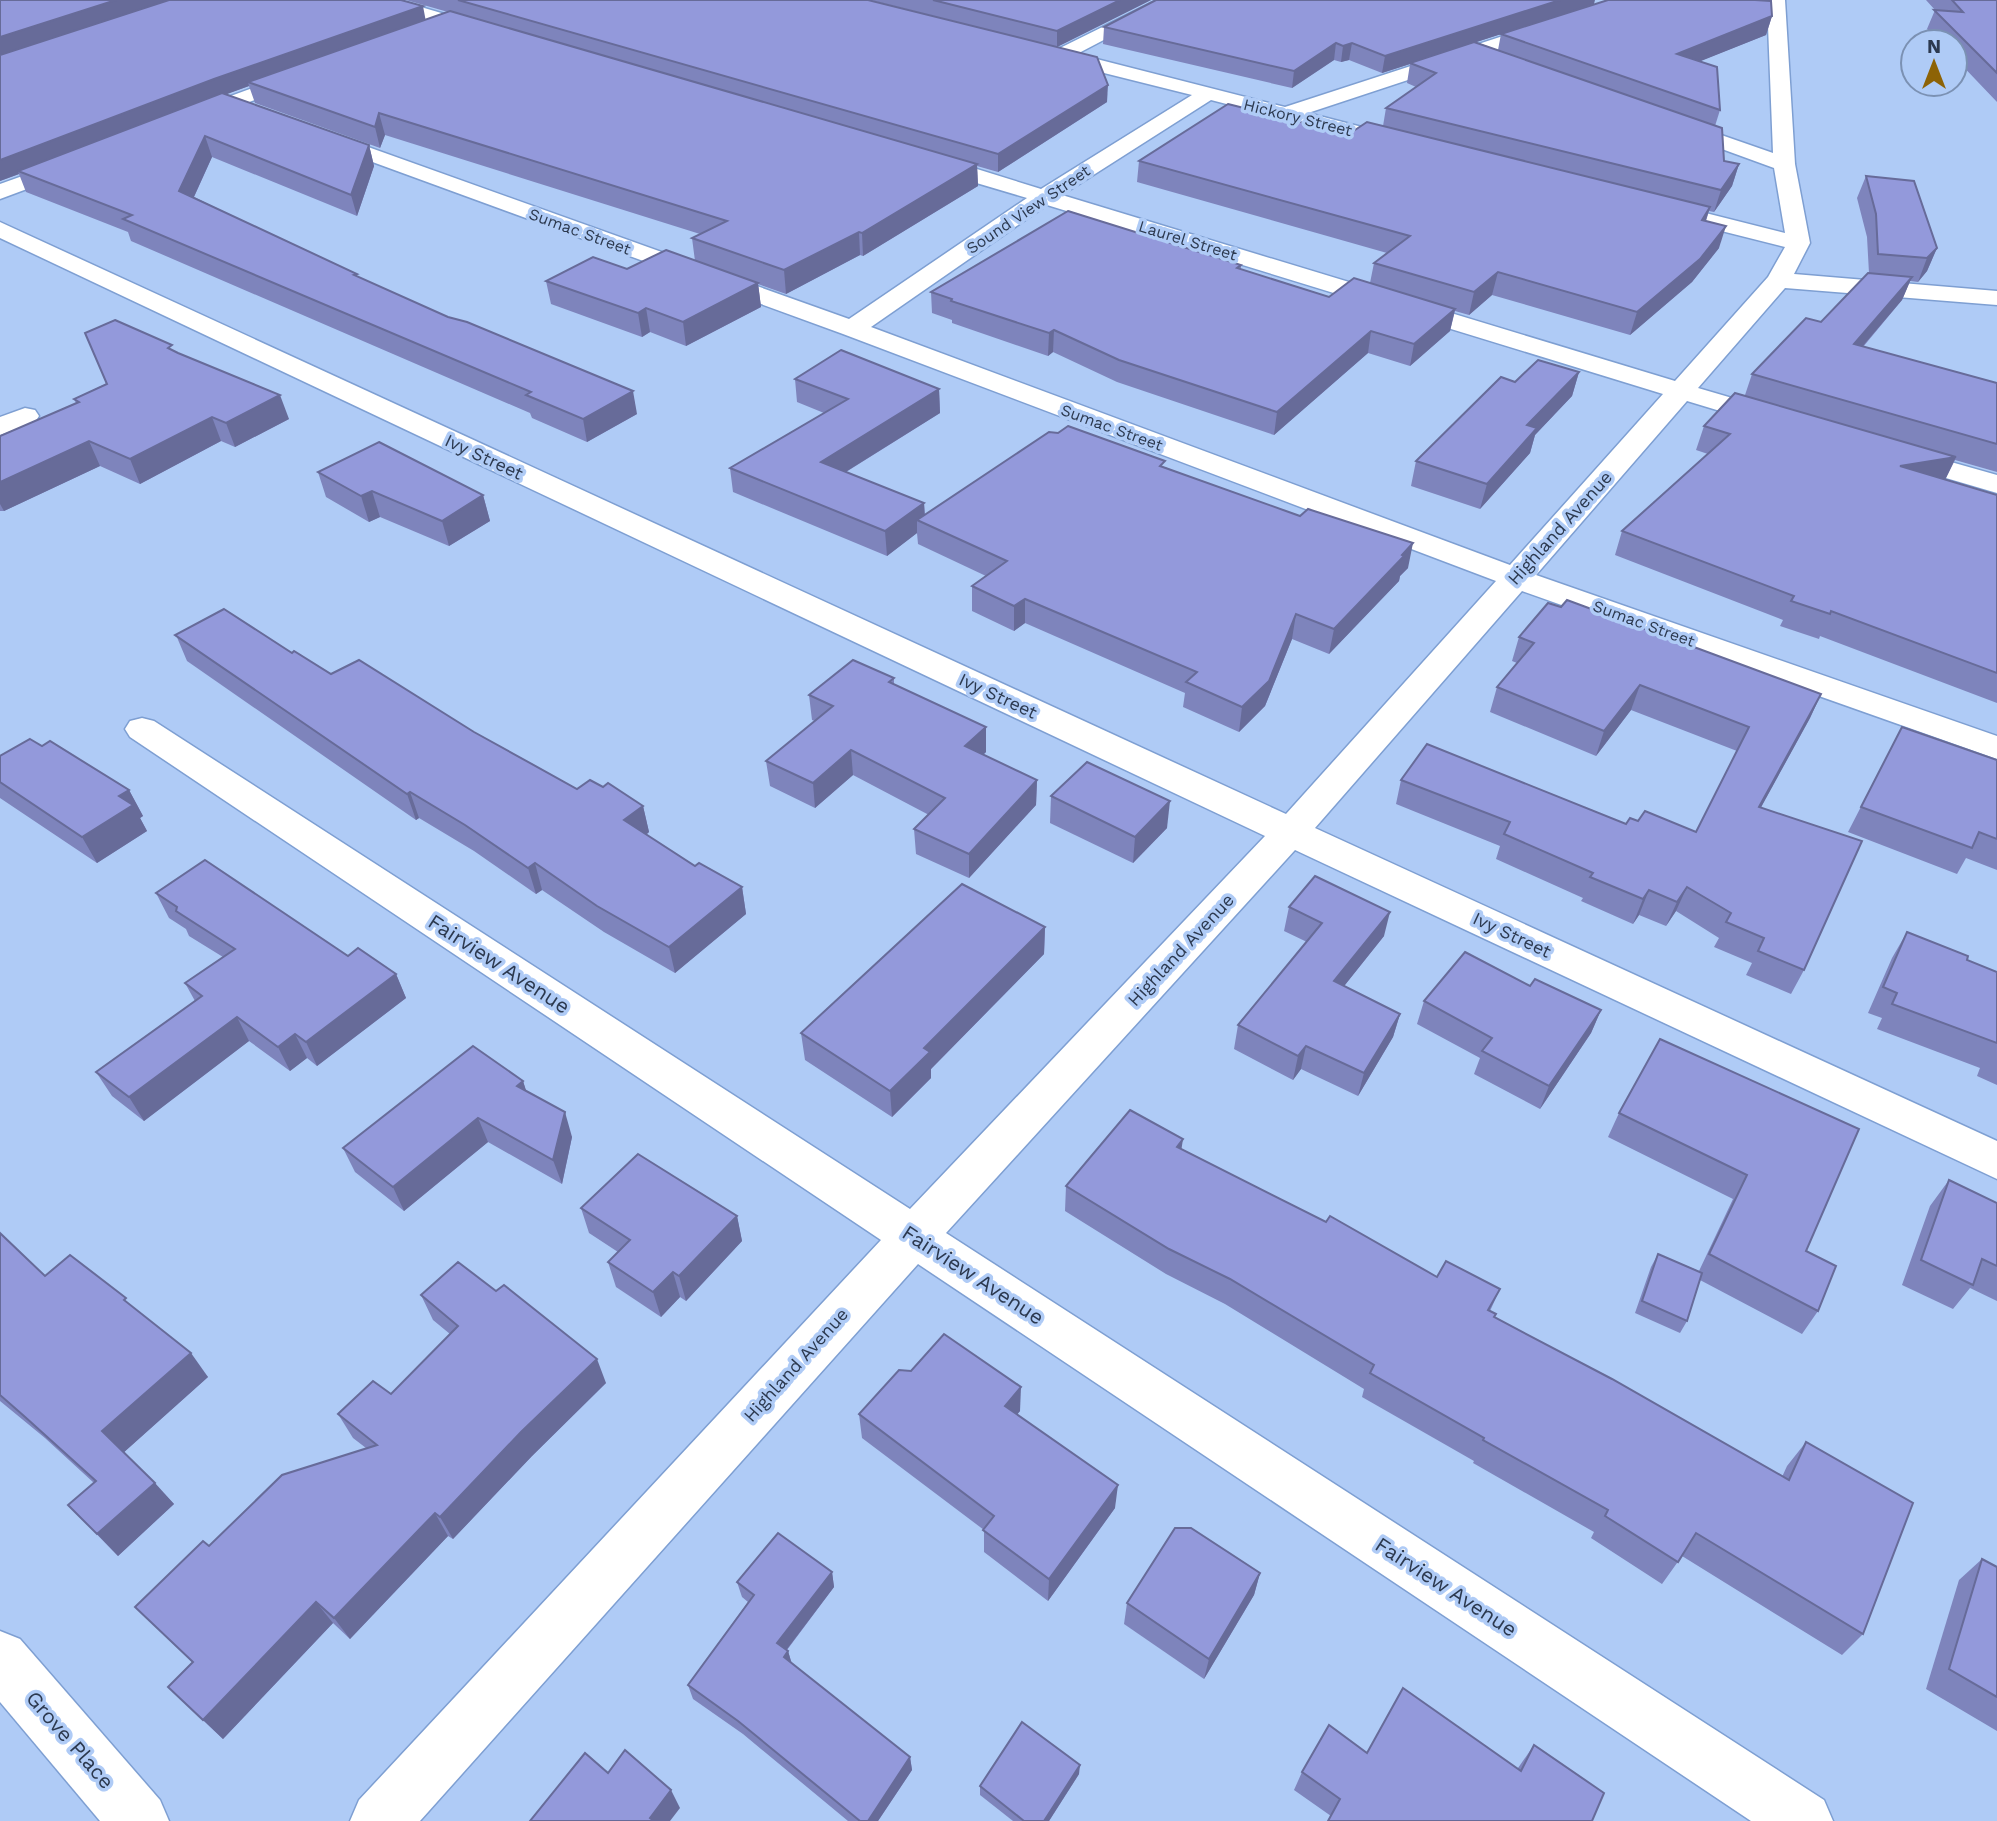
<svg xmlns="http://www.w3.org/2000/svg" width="1997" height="1821" font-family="'Work Sans',sans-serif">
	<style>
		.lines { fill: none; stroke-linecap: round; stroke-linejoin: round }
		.minor-casing { stroke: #7e9fd2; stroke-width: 3 }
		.minor { fill: #fff; fill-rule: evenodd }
		.wall { fill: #7e84bc }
		.shaded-wall { fill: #676b99 }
		.building { fill: #9399db; stroke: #676b99; stroke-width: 2 }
		.labels { text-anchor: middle; stroke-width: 7; stroke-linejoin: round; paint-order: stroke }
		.far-street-label { font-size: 16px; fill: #2c394f; stroke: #afcbf6 }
		.street-label { font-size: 18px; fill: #2c394f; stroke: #afcbf6 }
		.near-street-label { font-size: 21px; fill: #2c394f; stroke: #afcbf6 }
	</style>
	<rect width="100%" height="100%" fill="#afcbf6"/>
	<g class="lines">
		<g class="minor-casing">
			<g id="minor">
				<polygon points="369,0 397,0 489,27 492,31 489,35 477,35 372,4"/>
				<path d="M1157,0h23l-103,54 208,53 329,-107h27l-3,4 -330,109 104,27 3,4 -3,4 -7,2 -194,-50 -149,95 613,186 93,-104 17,-30 -139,-35 -3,-5 3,-5 8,-2 131,33 -11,-65 -107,-39 -3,-4 3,-4h14l92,32 -6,-153h18l10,164 15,79 -16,31 203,17v14l-212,-17 -87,100 85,25 4,6 -4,6 -10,2 -86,-26 -151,174 461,161v23l-475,-168 -207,237 682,313v38l-702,-329 -349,383 878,567 9,21h-82l-833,-557 -498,557h-70l9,-21 522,-560 -751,-503 -5,-8 5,-8 12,-3 12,3 756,488 355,-373 -1265,-598v-16l1286,592 210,-233 -653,-247 -528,-193 -3,-4 3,-4h14l520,186 178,-121 -108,-32 -3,-5 3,-5h16l106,33 151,-94 -140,-35 -11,-7 9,-6 8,2zM1047,205l616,189 -153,171 -639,-238z"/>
				<polygon points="302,70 312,76 309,80 198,121 184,121 181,117 184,113"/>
				<polygon points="70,159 78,160 81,165 78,170 0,199 0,184"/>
				<polygon points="25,408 35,410 39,416 35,422 0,435 0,417"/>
				<polygon points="1898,447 1997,475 1997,493 1888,461 1884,455 1888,449"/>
				<polygon points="0,1631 20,1639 160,1800 169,1821 100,1821 0,1702"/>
			</g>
		</g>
		<use href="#minor" class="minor"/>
	</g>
	<g class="wall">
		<polygon points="0,0 426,20 448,12 406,0 868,0 1107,102 998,172 977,166 978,186 863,256 860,255 786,294 758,284 761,307 686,346 650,332 642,337 551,304 546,281 695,261 692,238 700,234 385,135 380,148 255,103 249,86 226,94 369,145 374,166 357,216 212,157 194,197 637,414 587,442 532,418 530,413 131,241 128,232 26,192 19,174 0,181"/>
		<polygon points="870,0 1151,0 1057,47"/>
		<polygon points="1926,0 1997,0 1997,102 1955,58 1955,42 1939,42 1927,29 1935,10"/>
		<polygon points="1594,4 1476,42 1498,50 1501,34 1772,16 1766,35 1700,61 1720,110 1715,126 1724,161 1739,164 1732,186 1714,212 1709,211 1706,221 1719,248 1692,282 1630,335 1492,295 1469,315 1455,311 1450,331 1410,366 1368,353 1274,435 1117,382 1053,352 1048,356 952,323 952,320 932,313 931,292 1241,265 1241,270 1329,297 1370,283 1374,263 1387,253 1137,182 1139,161 1349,134 1383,126 1386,108 1416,87 1407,83 1410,64 1382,73 1349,60 1341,62 1334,60 1292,88 1103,44 1104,27"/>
		<polygon points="1866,176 1937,248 1927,271 1918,282 1910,281 1902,300 1863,347 1997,383 1997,472 1955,460 1945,480 1997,495 1997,703 1820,636 1819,639 1780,626 1783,620 1615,555 1622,531 1708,454 1696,450 1704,426 1745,395 1752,374 1821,322 1869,273 1867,237 1857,198"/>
		<polygon points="174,351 289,419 235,447 221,441 140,484 100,466 4,511 0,511 0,436 76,403 74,399"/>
		<polygon points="1579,372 1572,396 1535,435 1530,453 1480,509 1411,486 1416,461 1515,382"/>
		<polygon points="795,379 939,389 940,413 846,472 924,503 925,515 1165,467 1408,568 1400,576 1399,581 1329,654 1292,639 1265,706 1239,732 1183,707 1185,693 1025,623 1014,631 972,611 972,586 986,576 918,544 917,533 887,556 733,492 730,468 824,413 797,402"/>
		<polygon points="318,472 483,495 490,521 449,546 380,517 369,522 326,497"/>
		<polygon points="176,635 292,653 331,674 474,732 577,789 603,787 643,806 649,832 646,835 695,866 742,887 746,914 675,973 604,932 542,890 536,894 474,851 419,818 416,820 187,661"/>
		<polygon points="1519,637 1821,694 1810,718 1761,807 1804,970 1791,994 1746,975 1752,963 1714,947 1719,938 1676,911 1666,926 1639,915 1633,924 1581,901 1583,898 1496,859 1500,846 1396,804 1401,780 1626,824 1638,821 1696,832 1737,751 1631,710 1596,756 1490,712 1497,687 1517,663 1512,661"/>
		<polygon points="894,678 894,685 986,752 983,755 1037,780 1036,805 969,878 916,854 914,829 929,815 853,775 815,808 770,786 766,761 815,721 812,720 809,695"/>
		<polygon points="1902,727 1997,760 1997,870 1966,858 1957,874 1848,832"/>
		<polygon points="42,746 129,790 143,816 140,818 147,831 97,863 0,798 0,756"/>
		<polygon points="1051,796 1167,828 1133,863 1050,823"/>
		<polygon points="156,893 348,956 396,974 406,998 317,1066 307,1058 290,1071 249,1041 144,1121 112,1096 96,1072 195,1001 185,983 223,957 189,936 186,929 169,918"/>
		<polygon points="1289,907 1384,936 1344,986 1400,1014 1393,1037 1358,1096 1301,1069 1293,1080 1234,1049 1238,1025 1307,942 1284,931"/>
		<polygon points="1045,927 1044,954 931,1069 931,1078 892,1117 805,1060 801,1033"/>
		<polygon points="1907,932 1967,960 1997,972 1997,1085 1977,1076 1980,1068 1877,1029 1882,1018 1868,1013 1892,958"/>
		<polygon points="1530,986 1601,1010 1591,1033 1540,1109 1474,1074 1480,1058 1417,1024 1424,1001"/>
		<polygon points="1660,1039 1806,1251 1818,1311 1802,1334 1700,1280 1687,1321 1680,1333 1635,1313 1651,1267 1658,1254 1699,1271 1733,1199 1608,1137 1619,1113"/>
		<polygon points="523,1081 526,1091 572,1137 562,1184 488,1142 404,1211 355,1172 343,1148"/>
		<polygon points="1182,1149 1326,1222 1437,1277 1500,1289 1490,1311 1494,1317 1782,1477 1787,1466 1806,1442 1863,1634 1842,1655 1682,1556 1662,1584 1591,1538 1594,1532 1473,1463 1474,1461 1362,1397 1364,1389 1225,1304 1166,1274 1065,1211 1066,1186"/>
		<polygon points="1949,1180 1997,1203 1997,1301 1970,1288 1953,1309 1902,1285 1930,1206"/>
		<polygon points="581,1208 737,1216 742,1241 686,1301 680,1297 661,1317 616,1287 608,1262 618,1252 589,1233"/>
		<polygon points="0,1233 45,1276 134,1308 208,1377 124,1452 174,1504 118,1556 68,1505 94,1483 45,1438 0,1401"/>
		<polygon points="421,1295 606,1383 532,1456 453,1539 448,1536 350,1639 333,1623 223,1739 168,1687 192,1662 135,1607 209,1546 366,1448 353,1438 338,1414 391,1394 450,1334 433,1320"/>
		<polygon points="1020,1411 1017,1414 1115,1508 1048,1601 984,1552 984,1530 862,1438 859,1414"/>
		<polygon points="1982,1559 1997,1567 1997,1731 1926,1689 1959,1580"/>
		<polygon points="832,1572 834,1587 787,1650 788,1651 792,1664 910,1757 912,1770 878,1821 848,1821 743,1734 693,1699 688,1685 748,1602 742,1597 737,1582"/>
		<polygon points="1260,1573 1254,1595 1204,1679 1124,1624 1127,1603"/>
		<polygon points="1534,1745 1604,1793 1331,1816 1294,1790 1302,1772 1367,1753 1518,1768"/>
		<polygon points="1079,1774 1049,1821 1013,1821 980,1795 980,1786"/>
	</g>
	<g class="shaded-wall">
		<polygon points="116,0 170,0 0,56 0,37"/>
		<polygon points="1120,0 1151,0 1057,47 1057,31"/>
		<polygon points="1560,0 1595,0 1594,4 1412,63 1410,63 1410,64 1382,73 1385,56"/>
		<polygon points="423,6 426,22 248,82 249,86 18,171 19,174 0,181 0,160 214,79"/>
		<polygon points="1772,16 1766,35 1671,73 1677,54"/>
		<polygon points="1336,43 1334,60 1292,88 1294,71"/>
		<polygon points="1352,43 1349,60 1341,62 1343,46"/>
		<polygon points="1108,85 1107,102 998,172 998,154"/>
		<polygon points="379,113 385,135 380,148 375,127"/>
		<polygon points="205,136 212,157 187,212 179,191"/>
		<polygon points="369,145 374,166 357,216 351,195"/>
		<polygon points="977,164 978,186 863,256 862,233"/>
		<polygon points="1739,164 1732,186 1714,212 1721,190"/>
		<polygon points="1710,207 1703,229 1702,220"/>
		<polygon points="1726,226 1719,248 1692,282 1630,335 1637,312"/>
		<polygon points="859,232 860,255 786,294 784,270"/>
		<polygon points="1937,248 1927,271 1918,282 1927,258"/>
		<polygon points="1498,272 1492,295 1469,315 1474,292"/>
		<polygon points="1912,277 1902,300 1844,368 1854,344"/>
		<polygon points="758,283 761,307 686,346 683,322"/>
		<polygon points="646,308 650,332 642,337 638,313"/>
		<polygon points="1455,309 1450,331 1410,366 1414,344"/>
		<polygon points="1054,330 1053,352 1048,356 1049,333"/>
		<polygon points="1371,331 1368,353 1274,435 1277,412"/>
		<polygon points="1579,372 1572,396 1535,435 1530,453 1480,509 1487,484 1527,425"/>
		<polygon points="939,389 940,413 823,486 821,462"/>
		<polygon points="633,391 637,414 587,442 583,419"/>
		<polygon points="280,395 289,419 235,447 226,423"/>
		<polygon points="212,417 221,441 140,484 130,459"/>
		<polygon points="89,441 100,466 4,511 0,504 0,482"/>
		<polygon points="1956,457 1945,480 1900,466"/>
		<polygon points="372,491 380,517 369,522 361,496"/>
		<polygon points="483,495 490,521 449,546 442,521"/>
		<polygon points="924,503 925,523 917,520 917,533 887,556 885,531"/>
		<polygon points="1413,543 1408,568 1400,576 1399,581 1329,654 1334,629"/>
		<polygon points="1025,599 1025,623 1014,631 1014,606"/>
		<polygon points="1296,614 1292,639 1265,706 1239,732 1242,707"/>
		<polygon points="1640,685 1631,710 1596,756 1604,731"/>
		<polygon points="1821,694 1810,718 1748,831 1759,807"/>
		<polygon points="986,727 986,752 965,771 965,746"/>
		<polygon points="851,750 853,775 815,808 813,783"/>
		<polygon points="1037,780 1036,805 969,878 969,854"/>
		<polygon points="129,790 143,816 140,818 147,831 97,863 82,837 119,796"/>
		<polygon points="410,792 419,818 416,820 407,794"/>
		<polygon points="1170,801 1167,828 1133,863 1135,837"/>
		<polygon points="643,806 649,832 630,847 624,820"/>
		<polygon points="535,863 542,890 536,894 528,868"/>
		<polygon points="742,887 746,914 675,973 669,947"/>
		<polygon points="1687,887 1676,911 1666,926 1677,902"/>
		<polygon points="1649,890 1639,915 1633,924 1643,899"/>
		<polygon points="1390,912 1384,936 1329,1005 1334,981"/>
		<polygon points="1045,927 1044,954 931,1069 931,1078 892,1117 890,1091 924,1048"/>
		<polygon points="396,974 406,998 317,1066 306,1042"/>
		<polygon points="1601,1010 1591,1033 1540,1109 1549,1086"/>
		<polygon points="1400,1014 1393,1037 1358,1096 1364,1073"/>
		<polygon points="237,1017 249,1041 144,1121 129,1097"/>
		<polygon points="295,1034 307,1058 290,1071 278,1047"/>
		<polygon points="1306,1046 1301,1069 1293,1080 1298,1056"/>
		<polygon points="523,1081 531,1106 517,1086"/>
		<polygon points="565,1112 572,1137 562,1184 553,1160"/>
		<polygon points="478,1118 488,1142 404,1211 393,1187"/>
		<polygon points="1183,1139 1179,1165 1177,1147"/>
		<polygon points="737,1216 742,1241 686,1301 679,1276"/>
		<polygon points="673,1272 680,1297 661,1317 653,1292"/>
		<polygon points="191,1353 208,1377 122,1454 102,1431"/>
		<polygon points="597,1359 606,1383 532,1456 453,1539 440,1517 521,1432"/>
		<polygon points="1021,1387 1020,1411 1005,1430 1005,1406"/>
		<polygon points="155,1483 174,1504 118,1556 97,1534"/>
		<polygon points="1118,1485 1115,1508 1048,1601 1049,1579"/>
		<polygon points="435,1513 448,1536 350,1639 334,1618"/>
		<polygon points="832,1572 834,1587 781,1657 777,1643"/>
		<polygon points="1260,1573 1254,1595 1204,1679 1209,1659"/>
		<polygon points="316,1602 333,1623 223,1739 203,1720"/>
		<polygon points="788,1651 792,1665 784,1657"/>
		<polygon points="910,1757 912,1770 878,1821 868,1821"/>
		<polygon points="1080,1765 1079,1774 1049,1821 1044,1821"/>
		<polygon points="671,1790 680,1808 670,1821 652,1821 650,1818"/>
	</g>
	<g class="building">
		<polygon points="0,0 116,0 0,37"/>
		<polygon points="169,0 401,0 423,6 214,79 0,160 0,55"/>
		<polygon points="458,0 868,0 1097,57 1108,85 998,154"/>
		<polygon points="933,0 1120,0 1057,31"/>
		<polygon points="1156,0 1560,0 1385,56 1352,43 1343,46 1336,43 1294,71 1104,27"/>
		<polygon points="1608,0 1755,0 1771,1 1772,16 1677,54 1717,67 1720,110 1501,34"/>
		<polygon points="1952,0 1997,0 1997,73 1934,10 1963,12"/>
		<polygon points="450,11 977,164 862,233 859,232 784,270 692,238 727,221 379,113 375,127 248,82"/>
		<polygon points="1474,42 1722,128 1724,161 1739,164 1721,190 1386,108 1436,73 1410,63"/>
		<polygon points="222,93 369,145 351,195 205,136 179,191 357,274 354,275 448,317 467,322 633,391 583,419 526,395 531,392 123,219 132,215 18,171"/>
		<polygon points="1228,104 1349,134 1367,122 1710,207 1702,220 1726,226 1700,259 1637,312 1498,272 1474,292 1374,263 1410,236 1139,161"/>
		<polygon points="1866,176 1914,181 1937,248 1927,258 1878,254 1876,214"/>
		<polygon points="1068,211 1241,265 1237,268 1329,297 1354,278 1455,309 1414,344 1371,331 1277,412 1119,360 1054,330 1049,333 951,301 952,299 931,292"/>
		<polygon points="666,250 758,283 683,322 646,308 638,313 546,281 593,257 627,269"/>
		<polygon points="1868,273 1912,277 1854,344 1997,383 1997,444 1752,374 1806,318 1821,322"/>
		<polygon points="115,320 172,345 168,348 178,353 280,395 226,423 212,417 130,459 89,441 0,482 0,436 79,402 74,399 107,384 85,333"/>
		<polygon points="841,350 939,389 821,462 924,503 885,531 730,468 848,399 795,379"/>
		<polygon points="1538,360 1579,372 1527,425 1537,428 1487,484 1416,461 1501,377 1515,382"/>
		<polygon points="1735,393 1956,457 1900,466 1997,495 1997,673 1831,611 1830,614 1791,601 1794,596 1622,531 1730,434 1704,426"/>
		<polygon points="1068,426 1165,461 1160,466 1300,516 1308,509 1413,543 1402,555 1404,556 1334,629 1296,614 1269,681 1242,707 1186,682 1197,672 1025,599 1014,606 972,586 1007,561 917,520 1049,432 1058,433"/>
		<polygon points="379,442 483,495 442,521 372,491 361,496 318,472"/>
		<polygon points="1567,600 1821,694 1759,807 1862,841 1804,970 1758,951 1764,938 1726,922 1731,913 1687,887 1677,902 1649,890 1643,899 1590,877 1593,873 1504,834 1510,822 1401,780 1427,744 1626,824 1630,818 1638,821 1645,811 1696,832 1749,727 1640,685 1604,731 1497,687 1534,643 1519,637 1548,603 1561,607"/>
		<polygon points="224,609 292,653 294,651 331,674 359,660 474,732 577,789 590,780 603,787 608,783 643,806 624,820 695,866 699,863 742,887 669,947 597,906 535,863 528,868 465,825 410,792 407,794 175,635"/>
		<polygon points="853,660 894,678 889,682 986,727 965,746 1037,780 969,854 914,829 945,798 851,750 813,783 766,761 833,706 809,695"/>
		<polygon points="1902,727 1997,760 1997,839 1979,832 1972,848 1861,807"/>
		<polygon points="30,739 42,746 50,741 129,790 119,796 133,805 82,837 0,782 0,756"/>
		<polygon points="1087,762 1170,801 1135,837 1051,796"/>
		<polygon points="205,860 348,956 358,948 396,974 306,1042 295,1034 278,1047 237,1017 129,1097 96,1072 202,996 185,983 235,949 176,911 177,907 156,893"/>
		<polygon points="1315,876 1390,912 1334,981 1400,1014 1364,1073 1306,1046 1298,1056 1238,1025 1322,923 1289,907"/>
		<polygon points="962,884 1045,927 924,1048 930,1052 890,1091 801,1033"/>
		<polygon points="1907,932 1968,956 1967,960 1997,972 1997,1043 1892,1004 1897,993 1883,987"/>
		<polygon points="1465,952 1530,986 1535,979 1601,1010 1549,1086 1482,1051 1492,1038 1424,1001"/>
		<polygon points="1660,1039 1859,1129 1806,1251 1836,1266 1818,1311 1709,1254 1747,1175 1619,1113"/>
		<polygon points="473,1046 523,1081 517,1086 565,1112 553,1160 478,1118 393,1187 343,1148"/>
		<polygon points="1130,1110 1183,1139 1177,1147 1326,1222 1330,1216 1437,1277 1446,1261 1500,1289 1488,1310 1496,1314 1494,1317 1612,1379 1789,1480 1806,1442 1913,1503 1863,1634 1696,1533 1678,1562 1605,1516 1608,1510 1483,1440 1484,1438 1370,1373 1374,1365 1230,1279 1169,1249 1066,1186"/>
		<polygon points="638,1154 737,1216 679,1276 673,1272 653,1292 608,1262 630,1240 581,1208"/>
		<polygon points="1949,1180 1997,1203 1997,1266 1982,1259 1973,1285 1921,1260"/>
		<polygon points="0,1233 45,1276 70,1255 126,1298 124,1300 191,1353 102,1431 155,1483 97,1534 68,1505 96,1481 24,1416 0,1395"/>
		<polygon points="1658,1254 1702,1273 1687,1321 1642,1301"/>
		<polygon points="458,1262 496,1291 504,1285 597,1359 521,1432 440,1517 435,1513 334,1618 316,1602 203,1720 168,1687 193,1662 135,1607 203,1541 209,1546 282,1475 377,1445 338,1414 373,1381 391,1394 458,1326 421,1295"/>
		<polygon points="944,1334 1021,1387 1005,1406 1118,1485 1049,1579 983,1530 994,1516 859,1414 899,1370 911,1371"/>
		<polygon points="1175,1528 1191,1528 1260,1573 1209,1659 1127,1603"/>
		<polygon points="778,1533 832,1572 777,1643 788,1651 784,1657 910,1757 868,1821 860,1821 738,1721 688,1685 754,1595 737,1582"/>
		<polygon points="1982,1559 1997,1567 1997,1697 1949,1669"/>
		<polygon points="1403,1688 1521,1771 1534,1745 1604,1793 1592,1821 1328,1821 1340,1799 1302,1772 1329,1725 1367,1753"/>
		<polygon points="1022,1722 1080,1765 1044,1821 1024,1821 980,1786"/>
		<polygon points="625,1750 671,1790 650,1818 654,1821 530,1821 585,1753 608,1773"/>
	</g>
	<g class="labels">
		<g class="far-street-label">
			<text transform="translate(1298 117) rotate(14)" y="6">Hickory Street</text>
			<text transform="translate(1028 209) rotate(-34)" y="6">Sound View Street</text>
			<text transform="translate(580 231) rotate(20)" y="6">Sumac Street</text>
			<text transform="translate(1188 240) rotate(17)" y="6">Laurel Street</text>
			<text transform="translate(1112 427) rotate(20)" y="6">Sumac Street</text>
			<text transform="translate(1644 623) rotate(20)" y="6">Sumac Street</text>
		</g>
		<g class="street-label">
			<text transform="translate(484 457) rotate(25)" y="6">Ivy Street</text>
			<text transform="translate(1560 528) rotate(-48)" y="6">Highland Avenue</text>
			<text transform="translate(998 696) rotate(25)" y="6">Ivy Street</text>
			<text transform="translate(1512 935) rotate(25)" y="6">Ivy Street</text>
			<text transform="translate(1181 950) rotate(-47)" y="6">Highland Avenue</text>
			<text transform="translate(796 1365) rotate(-48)" y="6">Highland Avenue</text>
		</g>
		<g class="near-street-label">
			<text transform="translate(499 964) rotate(33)" y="7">Fairview Avenue</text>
			<text transform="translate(973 1275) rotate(33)" y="7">Fairview Avenue</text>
			<text transform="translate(1446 1587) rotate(33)" y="7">Fairview Avenue</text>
			<text transform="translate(70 1740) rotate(49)" y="7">Grove Place</text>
		</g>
	</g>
	<g transform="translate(1934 63)"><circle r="33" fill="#afcbf6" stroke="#7b91b3" stroke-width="2"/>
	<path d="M0-5L12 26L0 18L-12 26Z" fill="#8d6306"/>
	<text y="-10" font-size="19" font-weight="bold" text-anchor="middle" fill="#2c394f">N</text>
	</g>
</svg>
